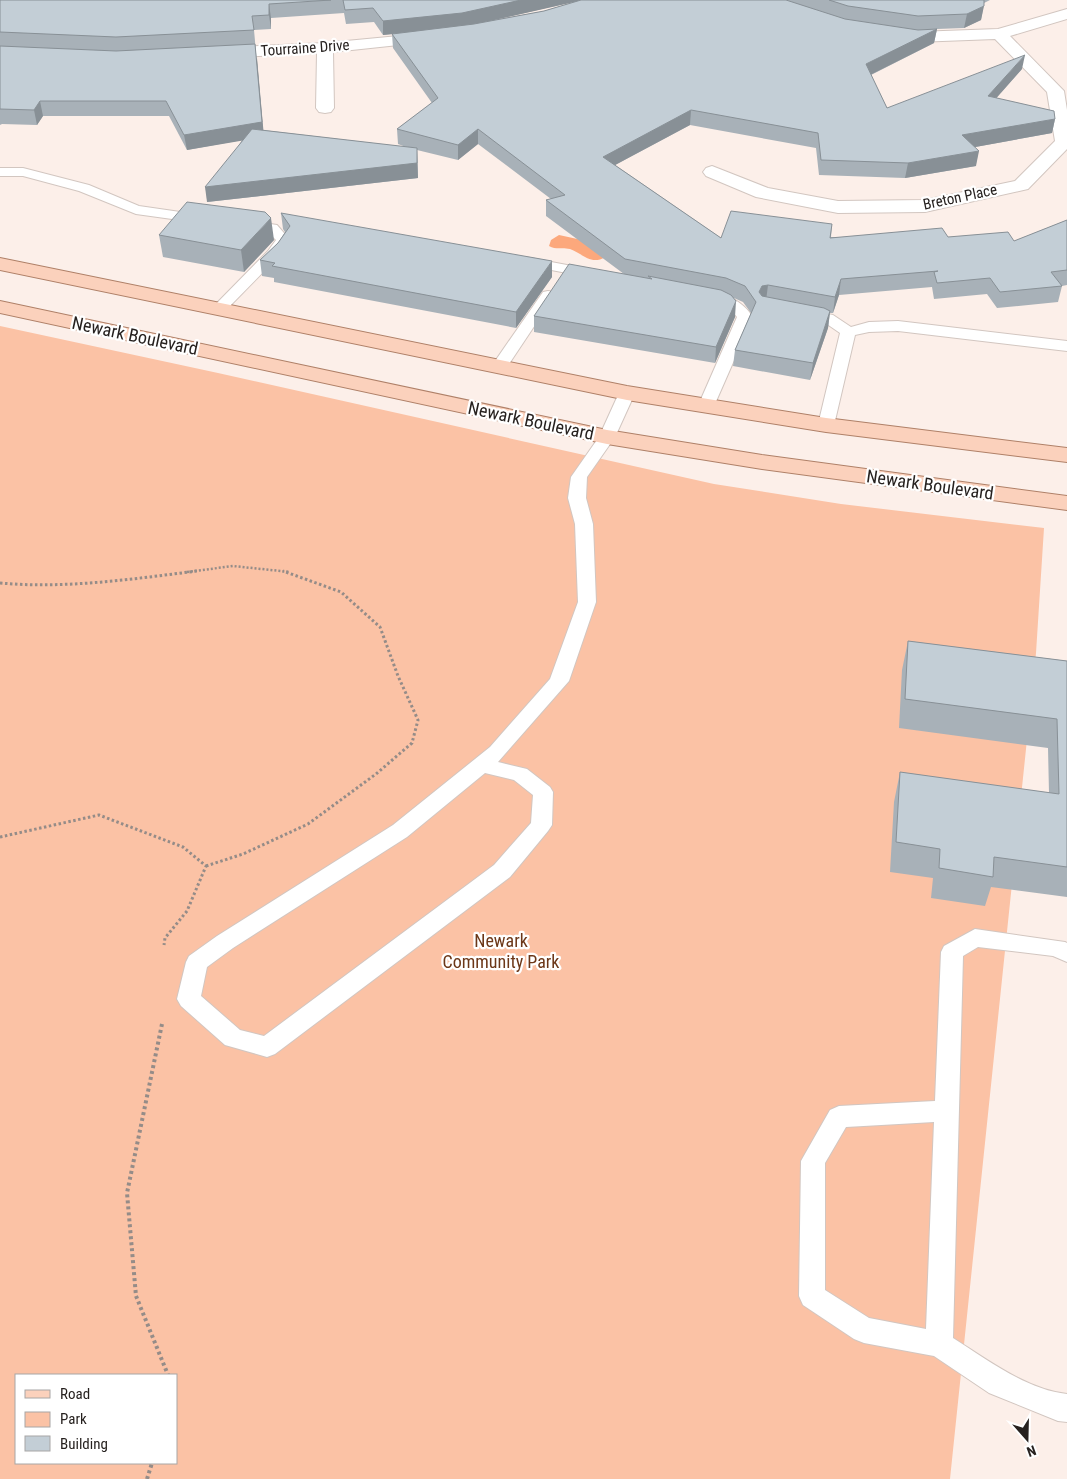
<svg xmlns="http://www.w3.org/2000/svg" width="1067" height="1479" font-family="'Roboto Condensed',sans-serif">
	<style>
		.green { fill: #fbc2a5; fill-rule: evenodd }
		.water { fill: #fca87c }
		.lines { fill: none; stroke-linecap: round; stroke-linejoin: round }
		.service-casing { stroke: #d2c6c0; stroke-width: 2 }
		.minor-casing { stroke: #d2c6c0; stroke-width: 2 }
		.primary-casing { stroke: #af8068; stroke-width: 2 }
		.path-far2 { stroke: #958c88; stroke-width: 2.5; stroke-dasharray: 2 2; stroke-linecap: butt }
		.path-far1 { stroke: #958c88; stroke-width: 3; stroke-dasharray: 2.5 2.5; stroke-linecap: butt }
		.path { stroke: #958c88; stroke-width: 4; stroke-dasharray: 3 3; stroke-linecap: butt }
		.service { fill: #fff; fill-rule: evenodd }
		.minor { fill: #fff; fill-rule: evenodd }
		.primary { fill: #fbd1bc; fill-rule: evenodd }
		.wall { fill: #a8b1b8; fill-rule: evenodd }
		.shaded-wall { fill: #889096 }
		.building { fill: #c3ced6; stroke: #889096 }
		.labels { text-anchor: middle; stroke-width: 4.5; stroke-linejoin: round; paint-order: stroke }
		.far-street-label { font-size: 15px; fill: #26211f; stroke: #fff }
		.street-label { font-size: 18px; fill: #26211f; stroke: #fff }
		.park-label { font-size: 18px; fill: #6c3718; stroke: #fff }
	</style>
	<rect width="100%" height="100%" fill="#fcefe9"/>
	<path class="green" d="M0,326l218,47 496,111 127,20 203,24 -8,125 -86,826h-950zM16,1375h160v88h-160z"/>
	<path class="water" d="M559,235l23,5 23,17c-14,9 -23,-4 -35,-8 -8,-2 -14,1 -21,-3l2,-6z"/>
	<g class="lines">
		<g class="service-casing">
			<g id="service">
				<polygon points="0,168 23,168 89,185 139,206 201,215 208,219 201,223 136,214 79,191 23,176 0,176"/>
				<polygon points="245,220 277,225 290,240 278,257 224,312 214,312 212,309 214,306 268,251 276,240 268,232 240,227 238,224"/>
				<polygon points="525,257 593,270 598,271 600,274 598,277 593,278 520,264 518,261 520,258"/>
				<polygon points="548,291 553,292 555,295 505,370 493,370 491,367 543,292"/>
				<path d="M712,293c18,3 30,8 41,24l-39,89 -2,3h-12l-2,-3 39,-89c-10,-15 -25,-11 -32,-20l2,-3z"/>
				<polygon points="802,309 833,315 851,327 869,322 898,321 1067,341 1067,351 898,331 869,332 855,335 834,425 832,428 820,428 818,425 840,333 824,322 797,317 794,314 797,311"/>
				<path d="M627,388l6,2 2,3 -20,44 -28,40 -1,21 7,26 3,78 -27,79 -71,81 29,7 23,18 3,5 -1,33 -4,6 -38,46 -235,177 -8,3 -42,-12 -44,-39 -4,-7 9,-37 3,-6 28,-20 176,-111 97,-78 60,-68 28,-77 -3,-78 -7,-26 3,-21 28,-40 20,-44 2,-3zM485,773l29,7 19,15 -2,28 -37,42 -230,171 -24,-6 -39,-34 6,-29 26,-19 174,-111z"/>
				<path d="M975,929l90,13 2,1v19l-14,-6 -75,-9 -15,9 -10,382c33,21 74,52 114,56v28l-9,-1 -69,-28 -55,-37 -70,-13 -10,-4 -51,-34 -4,-9 2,-135 29,-51 9,-4 96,-5 6,-149 3,-6zM934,1122l-8,207 -57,-11 -44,-28v-127l21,-36z"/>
			</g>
		</g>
		<g class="minor-casing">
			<g id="minor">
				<polygon points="1067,9 1067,19 1010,36 1064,91 1067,110 1067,149 1028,189 925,212 838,213 756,197 706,176 703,172 706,168 712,166 768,188 838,201 925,200 1015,181 1055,141 1047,92 995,39 916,42 893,37 891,34 893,31 899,29 916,32 998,29"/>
				<polygon points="430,33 436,35 438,38 436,41 333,52 334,108 331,112 325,113 319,112 316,108 317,53 219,58 213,56 211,53 213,50 219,48 325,43"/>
			</g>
		</g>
		<g class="primary-casing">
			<g id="primary">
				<polygon points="0,258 627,386 826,418 1067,448 1067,462 826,432 627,400 0,270"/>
				<polygon points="0,301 607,430 762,455 1067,496 1067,510 762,469 607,444 0,313"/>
			</g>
		</g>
		<polyline class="path-far2" points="187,572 233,566 290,572"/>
		<g class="path-far1">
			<path d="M0,583c65,6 133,-4 197,-12"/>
			<polyline points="0,837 99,815 183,847 206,866 187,911 165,938 164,945"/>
			<polyline points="206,866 243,854 308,824 376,774 412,743 418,720 398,676 380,627 341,592 283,571"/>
		</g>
		<g class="path">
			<polyline points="162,1024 127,1193 136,1296 168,1375"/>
			<polyline points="147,1479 152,1463"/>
		</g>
		<use href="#service" class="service"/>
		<use href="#minor" class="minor"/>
		<use href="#primary" class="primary"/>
	</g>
	<g class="wall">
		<path d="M0,0h990l-6,3 -3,17 -17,8 -27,1 -3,14 -63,32 16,33 135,-39 -26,29 59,21 -3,14 -77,14 1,19 -71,12 -86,-3 -3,-27 -126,-23 -75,40 106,73 111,-14 -1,13h117l66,4 53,-21v65l-5,1 -4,16 -61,6 -10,-14 -53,5 -2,-12 -93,8 -6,18h-3l-2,15 -18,52 -77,-14 2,-16 16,-37 -8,-11 -9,-4 1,19 -20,46 -181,-31v-16l90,-42 -78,-58v-16l5,-1 -73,-55 -20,16 -41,-10 1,28 -211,24 35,-62 -55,10 -18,-34h-126l-6,9 -35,-1 -2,1zM577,1l-33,10 -50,9 48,-11zM344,13l2,11 28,-2 9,13 9,-1 1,14 39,55 -35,26 1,15 8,3 -143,-17 -9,-100 17,-1v-11z"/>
		<polygon points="281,213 552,277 516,328 274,282 274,278 262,276 260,260 278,243 285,232 283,229"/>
		<polygon points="159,235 274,240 244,272 163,257"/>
		<polygon points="908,641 1067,661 1067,897 991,887 985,906 931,898 933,878 890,872 894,802 900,772 1049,793 1048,748 899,728 902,670"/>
	</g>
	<g class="shaded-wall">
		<polygon points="521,0 583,0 463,27 383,35 383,21"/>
		<polygon points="269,4 271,18 271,29 269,15"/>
		<polygon points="984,6 981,20 964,28 967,14"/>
		<polygon points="937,29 934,43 864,78 866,64"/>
		<polygon points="1025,55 1022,69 985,111 988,96"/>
		<polygon points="257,58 264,137 187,150 184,135"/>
		<polygon points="40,101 43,116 37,125 34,110"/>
		<polygon points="691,110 690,125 602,172 603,157"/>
		<polygon points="1055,119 1052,133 959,150 962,135"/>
		<polygon points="478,129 478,144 458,160 458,145"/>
		<polygon points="417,148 418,178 207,202 205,187"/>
		<polygon points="979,151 976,166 905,178 908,163"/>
		<polygon points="271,218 274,240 244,272 241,250"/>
		<polygon points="552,261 552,277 516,328 516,312"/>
		<polygon points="841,279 839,295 833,313 835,297"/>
		<polygon points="768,285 766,301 759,292 762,286"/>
		<polygon points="736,301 735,317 715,363 716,347"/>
		<polygon points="830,311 828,328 810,380 813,363"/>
	</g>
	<g class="building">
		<polygon points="0,0 331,0 269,4 269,15 252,16 254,30 116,37 0,32"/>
		<polygon points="343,0 521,0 462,13 383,21 373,8 345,10"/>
		<polygon points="581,0 786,0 845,19 918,30 937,29 866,64 887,108 1025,55 988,96 1054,111 1055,119 962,135 979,151 908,163 821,160 818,133 691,110 603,157 721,238 731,211 832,224 830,238 942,228 948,237 1008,232 1014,241 1067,220 1067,270 1051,272 1062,286 1000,292 990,278 937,283 934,272 938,271 841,279 835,297 768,285 762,286 759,292 762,296 824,308 830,311 813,363 735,350 756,302 745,286 726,278 625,259 546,200 565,195 478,129 458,145 397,129 438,98 392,34 474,24 544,11"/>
		<polygon points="829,0 984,0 984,6 967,14 918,16 848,6"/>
		<polygon points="255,44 262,122 184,135 166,101 40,101 34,110 0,109 0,46 116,51"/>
		<polygon points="252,129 417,148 417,163 205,187"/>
		<polygon points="187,202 265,212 271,218 241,250 159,235"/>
		<polygon points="281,213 552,261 516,312 272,266 275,263 260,260 278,243 290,226"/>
		<polygon points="569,264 652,279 648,276 721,290 731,295 736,301 716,347 534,316"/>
		<polygon points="908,641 1067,661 1067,867 994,857 993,877 939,868 940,849 896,842 900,772 1059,794 1057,719 905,699"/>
	</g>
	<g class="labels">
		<g class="far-street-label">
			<text transform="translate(305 48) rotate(-4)" y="5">Tourraine Drive</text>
			<text transform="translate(960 197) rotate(-12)" y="5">Breton Place</text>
		</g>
		<g class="street-label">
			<text transform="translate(135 336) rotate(12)" y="6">Newark Boulevard</text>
			<text transform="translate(531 421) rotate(12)" y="6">Newark Boulevard</text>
			<text transform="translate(930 485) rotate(8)" y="6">Newark Boulevard</text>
		</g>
		<g class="park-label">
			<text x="501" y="947">Newark<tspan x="501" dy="21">Community Park</tspan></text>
		</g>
	</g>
	<rect x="15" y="1374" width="162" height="90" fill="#ffffff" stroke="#a8a6a5"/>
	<rect x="25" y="1390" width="25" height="8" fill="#fbd1bc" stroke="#a8a6a5"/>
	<text x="60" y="1399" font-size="15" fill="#26211f">Road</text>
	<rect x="25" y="1412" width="25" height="15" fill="#fbc2a5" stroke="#a8a6a5"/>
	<text x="60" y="1424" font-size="15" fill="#26211f">Park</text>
	<rect x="25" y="1436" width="25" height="15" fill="#c3ced6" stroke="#a8a6a5"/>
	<text x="60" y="1449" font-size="15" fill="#26211f">Building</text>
	<g transform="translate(1027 1439) rotate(160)" stroke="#ffffff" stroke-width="4" paint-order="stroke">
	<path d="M0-4L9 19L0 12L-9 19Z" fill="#26211f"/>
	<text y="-8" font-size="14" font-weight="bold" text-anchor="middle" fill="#26211f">N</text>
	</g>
</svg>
